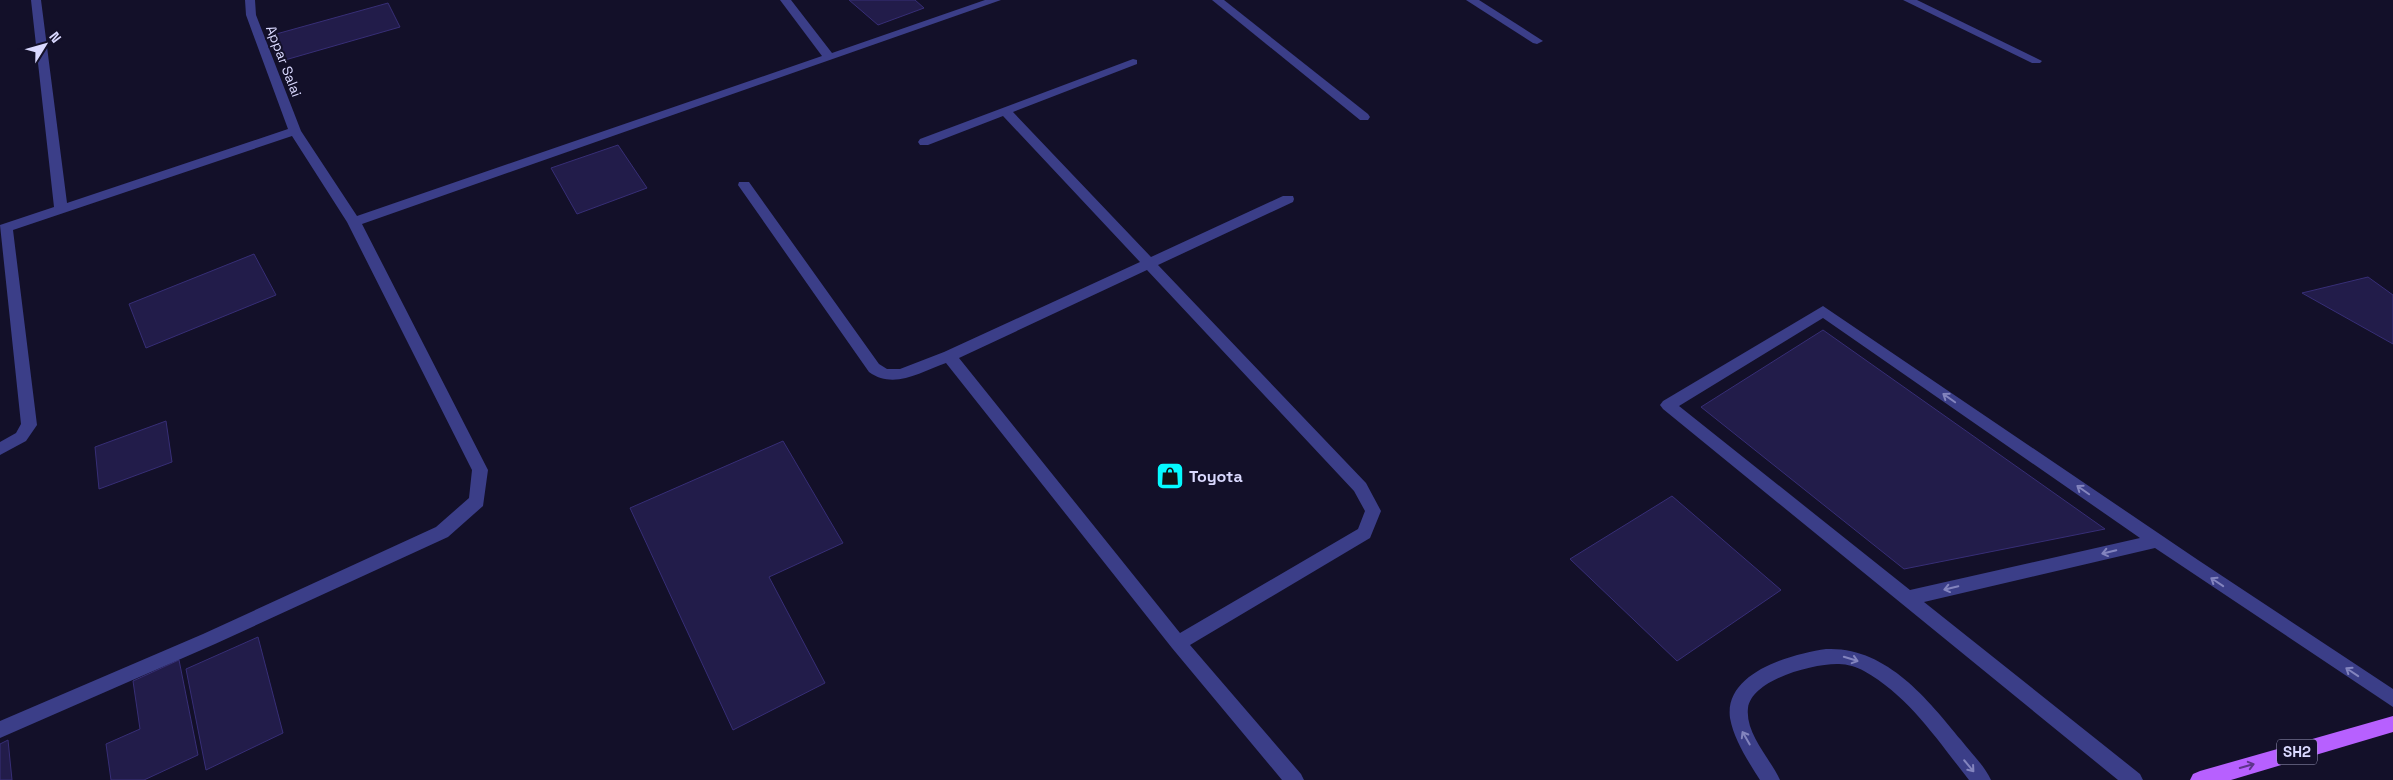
<svg xmlns="http://www.w3.org/2000/svg" width="2393" height="780" font-family="'Space Grotesk',sans-serif">
	<style>
		.building { fill: #221c4a; stroke: #372e76 }
		.lines { fill: none; stroke-linecap: round; stroke-linejoin: round }
		.lane { fill: #3b3e88; fill-rule: evenodd }
		.street { fill: #3b3e88; fill-rule: evenodd }
		.primary { fill: #b760ff; fill-rule: evenodd }
		.oneway { stroke: #8384be }
		.oneway2 { stroke: #5d3489 }
		.labels { text-anchor: middle; stroke-width: 4; stroke-linejoin: round; paint-order: stroke }
		.far-street-label { font-size: 14px; fill: #dad9ff; stroke: #131029 }
		.shield { fill: #131029; stroke: #9e9dbf; stroke-width: 1 }
		.shield-label { font-size: 15px; font-weight: bold; fill: #dad9ff }
		.poi-label { font-size: 16px; font-weight: bold; fill: #dad9ff; stroke: #131029; text-anchor: start }
	</style>
	<rect width="100%" height="100%" fill="#131029"/>
	<g class="building">
		<polygon points="849,0 915,0 924,8 878,25"/>
		<polygon points="388,3 400,27 278,62 269,36"/>
		<polygon points="618,145 647,188 577,214 551,168"/>
		<polygon points="254,254 276,295 146,348 129,304"/>
		<polygon points="2368,277 2393,295 2393,344 2302,293"/>
		<polygon points="1823,330 2105,529 1904,569 1701,407"/>
		<polygon points="166,421 172,462 99,489 95,447"/>
		<polygon points="783,441 843,543 769,577 825,683 733,730 630,508"/>
		<polygon points="1672,496 1781,590 1677,661 1570,559"/>
		<polygon points="258,637 283,733 206,770 186,669"/>
		<polygon points="179,660 198,755 144,780 111,780 106,744 140,729 133,681"/>
		<polygon points="8,740 12,780 0,780 0,744"/>
	</g>
	<g class="lines">
		<g class="lane">
			<polygon points="1212,0 1224,0 1368,114 1370,117 1368,120 1360,120"/>
			<polygon points="1466,0 1479,0 1543,41 1537,44 1533,43"/>
			<polygon points="1903,0 1917,0 2042,61 2040,63 2032,63"/>
			<path d="M1133,59l4,1v4l-124,48 138,145 132,-61h10l1,3 -1,3 -135,63 208,218 15,28 -11,27 -180,107 111,129 3,6h-22l-110,-132 -226,-285c-26,9 -52,27 -77,9l-131,-187 1,-3h10l130,182 8,5h13l44,-17 196,-90 -137,-146 -75,29h-8l-2,-3 2,-3zM1147,270l207,221 11,20 -7,18 -178,104 -221,-275z"/>
			<path d="M1823,306l375,254 195,129v18l-238,-159 -231,54 216,172 3,6h-25l-455,-371 -3,-4 3,-4zM1823,318l317,220 -230,52 -231,-184z"/>
			<path d="M1826,649c59,-3 101,49 135,91 10,13 23,25 30,40h-22c-31,-39 -60,-84 -105,-109 -7,-4 -17,-7 -25,-7 -24,-1 -87,15 -91,44 -3,26 22,50 32,72h-20c-12,-19 -26,-40 -30,-62 -6,-46 62,-64 96,-69z"/>
		</g>
		<polygon class="street" points="31,0 41,0 67,203 288,129 246,15 245,0 255,0 256,15 301,131 357,216 822,56 780,0 791,0 832,53 985,0 1001,0 362,224 488,470 483,506 448,537 215,644 0,738 0,721 203,634 436,527 469,498 472,470 347,222 292,136 13,230 37,425 26,441 0,455 0,442 16,433 21,424 0,225 54,207"/>
		<polygon class="primary" points="2393,716 2393,732 2231,780 2190,780 2193,774 2200,771"/>
	</g>
	<defs><path id="oneway-shaft" d="M-6 0H5M1.5-3L5.5 0L1.5 3" fill="none" stroke-width="1.6" stroke-linecap="round" stroke-linejoin="round" transform="scale(1.25)"/></defs>
	<g class="oneway">
		<use href="#oneway-shaft" transform="translate(1949 398) rotate(-145)"/>
		<use href="#oneway-shaft" transform="translate(2083 490) rotate(-145)"/>
		<use href="#oneway-shaft" transform="translate(2109 552) rotate(167)"/>
		<use href="#oneway-shaft" transform="translate(2217 582) rotate(-146)"/>
		<use href="#oneway-shaft" transform="translate(1951 588) rotate(167)"/>
		<use href="#oneway-shaft" transform="translate(1851 659) rotate(17)"/>
		<use href="#oneway-shaft" transform="translate(2352 672) rotate(-146)"/>
		<use href="#oneway-shaft" transform="translate(1746 738) rotate(-120)"/>
		<use href="#oneway-shaft" transform="translate(1969 766) rotate(50)"/>
	</g>
	<use class="oneway2" href="#oneway-shaft" transform="translate(2247 766) rotate(-16)"/>
	<defs>
		<g id="shop-square" transform="scale(1.4375)"><rect x="-9" y="-9" width="18" height="18" rx="4" fill="#05faff" stroke="#131029"/><path d="M-5-2.5h2.3a2.7 3.5 0 0 1 5.4 0H5L5.5 6h-11ZM-1.5-2.5h3a1.5 2.3 0 0 0-3 0Z" fill="#111"/></g>
	</defs>
	<g fill-rule="evenodd">
		<use href="#shop-square" x="1170" y="476"/>
	</g>
	<g class="labels">
		<g class="far-street-label">
			<text transform="translate(284 61) rotate(69)" y="5">Appar Salai</text>
		</g>
		<rect class="shield" x="2277" y="739.5" width="40" height="25" rx="4"/>
		<g class="shield-label">
			<text x="2297" y="757">SH2</text>
		</g>
		<g class="poi-label">
			<text x="1189" y="482">Toyota</text>
		</g>
	</g>
	<g transform="translate(45 45) rotate(53)" stroke="#131029" stroke-width="4" paint-order="stroke">
	<path d="M0-4L9 19L0 12L-9 19Z" fill="#dad9ff"/>
	<text y="-8" font-size="14" font-weight="bold" text-anchor="middle" fill="#dad9ff">N</text>
	</g>
</svg>
